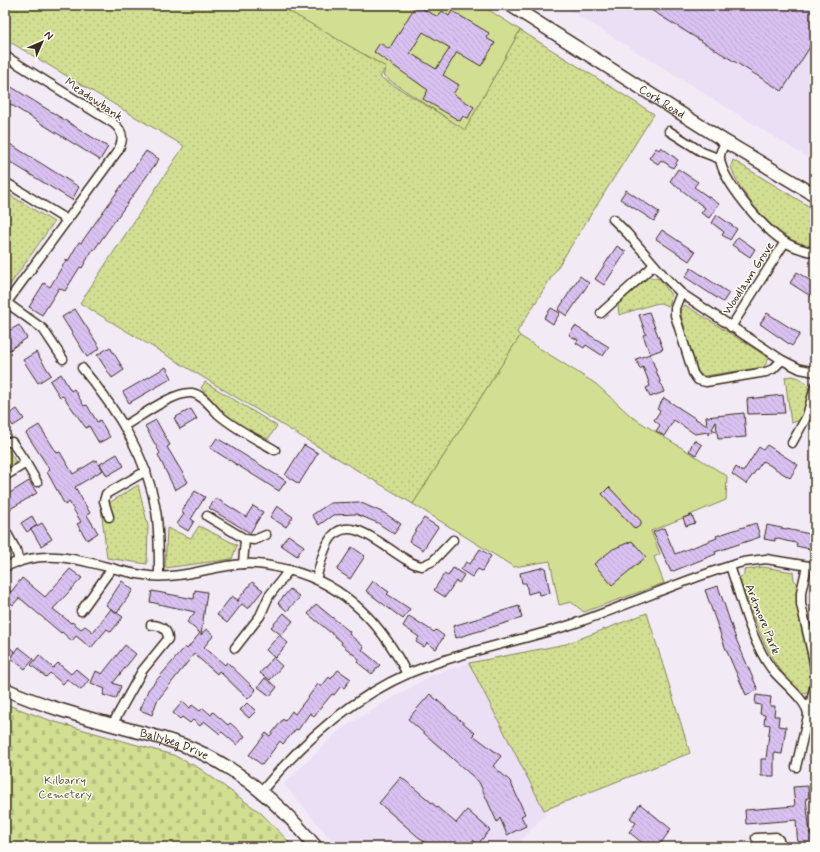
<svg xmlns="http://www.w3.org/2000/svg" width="820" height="852" font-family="Mynerve,sans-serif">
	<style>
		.built { fill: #eadff5 }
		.grass { fill: url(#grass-dots); stroke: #868458 }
		.cemetery { fill: url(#cemetery-stones); stroke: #868458 }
		.pitch { fill: #d2df92; stroke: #868458 }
		.building { fill: url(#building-back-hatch); stroke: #3b2a1e; fill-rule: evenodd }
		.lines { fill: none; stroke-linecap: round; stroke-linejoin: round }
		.street-casing { stroke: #3b2a1e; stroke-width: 11 }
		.secondary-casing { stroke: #3b2a1e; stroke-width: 15 }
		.street { stroke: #fdfcf7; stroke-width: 8 }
		.secondary { stroke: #fdfcf7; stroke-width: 12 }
		.labels { text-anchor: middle; stroke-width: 3; stroke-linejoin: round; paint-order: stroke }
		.street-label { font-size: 12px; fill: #3b2a1e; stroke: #fdfcf7 }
		.park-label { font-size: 12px; fill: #61573b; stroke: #fdfcf7 }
	</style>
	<defs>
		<pattern id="grass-dots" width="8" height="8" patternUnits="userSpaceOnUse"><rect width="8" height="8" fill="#d2df92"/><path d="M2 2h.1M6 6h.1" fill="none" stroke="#b5c07d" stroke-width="1.8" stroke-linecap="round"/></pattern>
		<pattern id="cemetery-stones" width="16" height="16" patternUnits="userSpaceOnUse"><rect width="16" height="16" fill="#d2df92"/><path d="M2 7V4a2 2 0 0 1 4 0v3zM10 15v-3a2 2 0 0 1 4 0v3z" fill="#b5c07d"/></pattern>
		<pattern id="building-back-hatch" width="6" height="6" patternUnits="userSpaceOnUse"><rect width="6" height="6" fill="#d9c2f2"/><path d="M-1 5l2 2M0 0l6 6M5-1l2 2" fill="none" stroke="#bba7cf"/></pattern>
	</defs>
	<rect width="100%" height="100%" fill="#f2ebf6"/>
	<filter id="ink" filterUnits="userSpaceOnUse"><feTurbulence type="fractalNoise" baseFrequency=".025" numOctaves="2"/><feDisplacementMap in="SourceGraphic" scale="8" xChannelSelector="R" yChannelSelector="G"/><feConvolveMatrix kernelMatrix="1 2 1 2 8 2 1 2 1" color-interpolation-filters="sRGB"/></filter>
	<g filter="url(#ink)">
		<g class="built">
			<polygon points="561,5 815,5 815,162"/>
			<polygon points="469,663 546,813 516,847 337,847 284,784 341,729 431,675"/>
		</g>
		<g class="grass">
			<polygon points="5,5 279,5 386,67 380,77 465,129 520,30 654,114 517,332 520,336 413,504 80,303 184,146 5,39"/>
			<path d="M733,160l82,50v37c-6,-2 -13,-2 -18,-5 -25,-10 -59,-50 -66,-76z"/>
			<polygon points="5,192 54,222 5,292"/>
			<polygon points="649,277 660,279 671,295 670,304 668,306 660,303 654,304 619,315 618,304"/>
			<polygon points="685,305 769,358 764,367 704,376 699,374 696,370 680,311"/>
			<path d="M793,376c25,6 14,27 8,44l-10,3 -6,-46z"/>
			<polygon points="205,382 277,426 268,439 233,423 201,388"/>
			<polygon points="7,448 17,464 5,471 5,450"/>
			<polygon points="138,485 148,526 147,564 107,558 101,508"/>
			<polygon points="199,526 237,545 232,559 165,568 167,528 191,538"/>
			<path d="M763,567l30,5 1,8 4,4c-6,33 15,69 12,107l-7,2c-37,-27 -48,-74 -64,-115l5,-3v-5z"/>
			<polygon points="647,613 690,753 544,810 469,663 566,644"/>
		</g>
		<polygon class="cemetery" points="5,704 52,721 173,755 199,768 261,813 289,842 289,847 5,847"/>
		<g class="pitch">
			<polygon points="481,5 520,30 465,130 383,76 386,67 280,6"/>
			<polygon points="520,336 596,384 632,417 727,476 726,500 651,531 660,554 654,557 664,583 584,612 571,602 559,605 550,561 514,567 413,504"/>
		</g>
		<g class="building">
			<path d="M416,5l22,12 4,-6 7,5 3,-5 37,22 -3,5 9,5 -14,23 -24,-14 -14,23 16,10 -6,9 21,13 -6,11 -5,-2 -3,5 -37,-22 5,-9 -54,-38 6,-9 9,6zM423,32l27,16 -14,21 -26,-16z"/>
			<polygon points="643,5 815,5 815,39 782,91"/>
			<polygon points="5,83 108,147 100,160 5,101"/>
			<polygon points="5,141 79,187 72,200 5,159"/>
			<polygon points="661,147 678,160 673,168 661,160 658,164 649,158 656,148 659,150"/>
			<polygon points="146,151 159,159 94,250 93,249 82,268 80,267 65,291 59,288 42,315 29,307 44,283 50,287 66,260 68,261 79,242 81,243"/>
			<polygon points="678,169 698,182 694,187 719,204 709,218 701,213 705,208 670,181"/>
			<polygon points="626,190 659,212 654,221 620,199"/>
			<polygon points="717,215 737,229 730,240 722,235 724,232 712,223"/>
			<polygon points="662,230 695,252 689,261 656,239"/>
			<polygon points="738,237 755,249 750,257 732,245"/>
			<polygon points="617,246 626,252 604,285 595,279"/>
			<polygon points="691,268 729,293 723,302 685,277"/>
			<polygon points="797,272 815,284 815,293 812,297 790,283"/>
			<polygon points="580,276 589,283 567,316 558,310"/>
			<polygon points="551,308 560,313 553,324 544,318"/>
			<polygon points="75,309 100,348 87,357 62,317"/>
			<polygon points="649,312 663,349 650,354 643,335 646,334 639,315"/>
			<polygon points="767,313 800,334 792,346 760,324"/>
			<polygon points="19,325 27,338 5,353 5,333"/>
			<polygon points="575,326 609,347 603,356 586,345 584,348 576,343 578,340 569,335"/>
			<polygon points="110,347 124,370 112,378 97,355"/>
			<polygon points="36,352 51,375 38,383 23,360"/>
			<polygon points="650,354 664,392 650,397 646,388 650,386 647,377 643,367 640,369 636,359"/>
			<polygon points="166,367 172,378 129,403 123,392"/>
			<polygon points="61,374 71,391 74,389 84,406 87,405 97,422 100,420 110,437 99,443 89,426 86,428 63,396 60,397 50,381"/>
			<polygon points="783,395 785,413 748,414 747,399"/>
			<polygon points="664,398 707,426 706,417 744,413 746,437 718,439 716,422 712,429 716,431 710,432 708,435 708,432 695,434 674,420 664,436 656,431 660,425 654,420 660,411 657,409"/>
			<polygon points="17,409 24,419 13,426 11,423 5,427 5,417"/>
			<polygon points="191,409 197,419 180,429 174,418"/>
			<polygon points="156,420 170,445 167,447 188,482 175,490 158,455 160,453 145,426"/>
			<polygon points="39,425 57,453 60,452 73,474 96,460 103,470 75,487 90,513 87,515 98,533 87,540 77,524 81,522 69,502 65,505 47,472 50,470 26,433"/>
			<polygon points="217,438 286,481 279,491 210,448"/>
			<polygon points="694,440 702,445 696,455 689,451"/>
			<polygon points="304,445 318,453 299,484 285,475"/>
			<polygon points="767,445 798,465 790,478 763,461 746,484 732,474 736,467 743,472 759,447 763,450"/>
			<polygon points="117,454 124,466 107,476 100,464"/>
			<polygon points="29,481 37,493 5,512 5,496"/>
			<polygon points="609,487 641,521 641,525 635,529 602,494"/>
			<polygon points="195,491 205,497 191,519 194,521 188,531 177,524 184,514 181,512"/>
			<polygon points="216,498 246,517 253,506 263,512 250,533 209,508"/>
			<polygon points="359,502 384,513 401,524 394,534 378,523 356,514 333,515 319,525 312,515 330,503"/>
			<polygon points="277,506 293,517 286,527 270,517"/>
			<polygon points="692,515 695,523 686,526 683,518"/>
			<polygon points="32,516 37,525 27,532 21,523"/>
			<polygon points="424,518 438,527 423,550 409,541"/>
			<polygon points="42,523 52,539 41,546 31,529"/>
			<polygon points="756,523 760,537 715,552 716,554 671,572 653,532 664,528 675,554 717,538 716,536"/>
			<polygon points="767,525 810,534 810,536 815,537 815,550 796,546 797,543 786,541 775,538 775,541 764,539"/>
			<polygon points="288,535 304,546 297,556 281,545"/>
			<polygon points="632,541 646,557 612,585 594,564 613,549"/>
			<polygon points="352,547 365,556 350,579 337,570"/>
			<polygon points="480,549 491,556 482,571 478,569 472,577 461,570 466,562 470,564"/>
			<polygon points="545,567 550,593 539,595 538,591 528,594 526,583 522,583 520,573"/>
			<polygon points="453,568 464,575 459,583 456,581 445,597 434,590 444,574 448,576"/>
			<polygon points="70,569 82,578 53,609 71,623 72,622 81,629 85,626 93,632 111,609 123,617 111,632 107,629 91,648 76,636 72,641 62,632 61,633 22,600 19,598 13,605 5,598 5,587 11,592 22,578 45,597"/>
			<polygon points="122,581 133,590 117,613 106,605"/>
			<polygon points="373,581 389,592 387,594 410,609 403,619 366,591"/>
			<polygon points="252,582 263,590 248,609 242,604 227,623 217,615 232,596 239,601 237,601"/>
			<polygon points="718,586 736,639 758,690 746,695 725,647 705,590"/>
			<polygon points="290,589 300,597 287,611 278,603"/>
			<polygon points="195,590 207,592 201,635 206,629 214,635 204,647 225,665 227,662 256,690 248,699 219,671 217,674 194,654 157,701 152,715 140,710 148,690 185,647 187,649 200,633 187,622 195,612 150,602 152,591 194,599"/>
			<polygon points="316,604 350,632 349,634 364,647 362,650 380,665 372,674 357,662 359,659 341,644 342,642 308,614"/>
			<polygon points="519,606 522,618 456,638 453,626"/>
			<polygon points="284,613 293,621 281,635 271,627"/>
			<polygon points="409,616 434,632 436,630 444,636 436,649 427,643 424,647 416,642 419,637 403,626"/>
			<polygon points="279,635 288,643 275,658 266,650"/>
			<polygon points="5,644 15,652 5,665"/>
			<polygon points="125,645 136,654 113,683 121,686 116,699 103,695 105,689 91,683 96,671 102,674"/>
			<polygon points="19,647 34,659 25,669 11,658"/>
			<polygon points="39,655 53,668 58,663 71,674 76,669 89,680 81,690 67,679 63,684 50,673 46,677 31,665"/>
			<polygon points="273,658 282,666 270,680 260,673"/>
			<polygon points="338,670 351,679 344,688 341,686 334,695 332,694 314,716 310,713 298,730 296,729 283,744 280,741 262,765 249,755 266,733 270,736 283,719 285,721 292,711 295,714 318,684 321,687 329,677 331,679"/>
			<polygon points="265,678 277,687 270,696 258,687"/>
			<polygon points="430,694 475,733 473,735 501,756 493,766 510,781 525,814 521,816 526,826 507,835 500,818 497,822 479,782 408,719"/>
			<polygon points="756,695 771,697 770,706 775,706 774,716 779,716 778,726 786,727 782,754 774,753 774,776 761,776 761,759 766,759 770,725 764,724 765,715 760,714 761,705 755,704"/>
			<polygon points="183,701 190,708 192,705 200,711 203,708 211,715 213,712 228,725 230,723 245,736 237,745 222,732 220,734 204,721 200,726 193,720 190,723 182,717 180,719 173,713"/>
			<polygon points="247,703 256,711 249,718 240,710"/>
			<polygon points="401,777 456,823 467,810 490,830 477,845 473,840 467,847 430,847 379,803"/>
			<polygon points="808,786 809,798 806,798 810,834 812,834 813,846 798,847 796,820 746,824 745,810 795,806 793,787"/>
			<polygon points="640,804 671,829 658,847 647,847 629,832 636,823 630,818"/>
		</g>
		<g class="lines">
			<g class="street-casing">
				<g id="street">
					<path d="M5,56l108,67c11,8 11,18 4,29l-112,153"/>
					<polyline points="669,131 702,152 720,159"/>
					<path d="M726,142c-3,5 -7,10 -6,17 3,23 43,69 63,82 10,7 21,9 32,12"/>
					<polyline points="5,182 67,220"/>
					<polyline points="613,219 627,233 665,277 681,293 782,360 773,369 766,372 706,382 698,380 693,373 675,315 675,308 681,293"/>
					<polyline points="7,303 43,329 63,359"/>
					<polyline points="601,313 654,265"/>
					<polyline points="731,327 785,242"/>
					<polyline points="782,360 800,369 815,372"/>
					<path d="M82,368c36,43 68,93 75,150 2,19 2,39 2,58"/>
					<path d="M124,426c16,-9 50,-35 68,-33 11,2 19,14 26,21 17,15 38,25 57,36"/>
					<polyline points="5,442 12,442 26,463 5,476"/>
					<polyline points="792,443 807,416 815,386"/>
					<polyline points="26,463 37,482"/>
					<polyline points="207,516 245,539 254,540 266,535"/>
					<polyline points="109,517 104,501 106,494 146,471"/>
					<polyline points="5,530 16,550 19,562"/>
					<polyline points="243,564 245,539"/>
					<path d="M730,566c11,32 21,75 41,102 9,13 38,33 37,48l7,-33"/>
					<polyline points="807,566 801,592 801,604 815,666"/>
					<path d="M5,567c53,-25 94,3 145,9 32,3 62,-10 93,-12 12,-1 25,1 37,4 60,12 100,52 127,106"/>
					<path d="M316,579c4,-12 6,-27 13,-38 22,-37 67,22 93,25l11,-5 20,-21"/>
					<polyline points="81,611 112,568"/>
					<polyline points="235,648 260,616 269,596 289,570"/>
					<path d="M112,725l30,-54 26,-32c0,-10 -8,-14 -17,-14"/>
					<polyline points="796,767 808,716"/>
					<path d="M261,792c46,-56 100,-103 169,-127 48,-17 98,-26 146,-42 56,-19 110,-45 167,-61l23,-3 49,8"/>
					<polyline points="756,838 776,837 779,840 780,847"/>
				</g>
			</g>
			<g class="secondary-casing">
				<g id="secondary">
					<path id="s1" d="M510,5l216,137 89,53"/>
					<path id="s2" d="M5,689c42,19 86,30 130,42 20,5 39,10 58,18 48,21 90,58 123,98"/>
				</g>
			</g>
			<use href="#street" class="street"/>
			<use href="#secondary" class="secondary"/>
		</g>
	</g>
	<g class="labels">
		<g class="street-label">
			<text transform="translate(94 99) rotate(34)" y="4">Meadowbank</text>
			<text dy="4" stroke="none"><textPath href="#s1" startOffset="180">Cork Road</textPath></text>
			<text transform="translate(748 278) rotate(-57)" y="4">Woodlawn Grove</text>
			<text transform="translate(763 619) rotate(68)" y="4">Ardmore Park</text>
			<text dy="4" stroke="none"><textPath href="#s2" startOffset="178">Ballybeg Drive</textPath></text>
		</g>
		<g class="park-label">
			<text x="65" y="784">Kilbarry<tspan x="65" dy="14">Cemetery</tspan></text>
		</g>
	</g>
	<rect width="820" height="852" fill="none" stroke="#fdfcf7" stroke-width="20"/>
	<rect x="10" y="10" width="800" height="832" fill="none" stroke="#3b2a1e" stroke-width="1.5" filter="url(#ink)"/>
	<g transform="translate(42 42) rotate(45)" stroke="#fdfcf7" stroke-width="3" paint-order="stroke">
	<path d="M0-3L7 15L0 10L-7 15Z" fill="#3b2a1e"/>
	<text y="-6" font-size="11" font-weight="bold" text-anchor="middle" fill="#3b2a1e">N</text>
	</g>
</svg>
